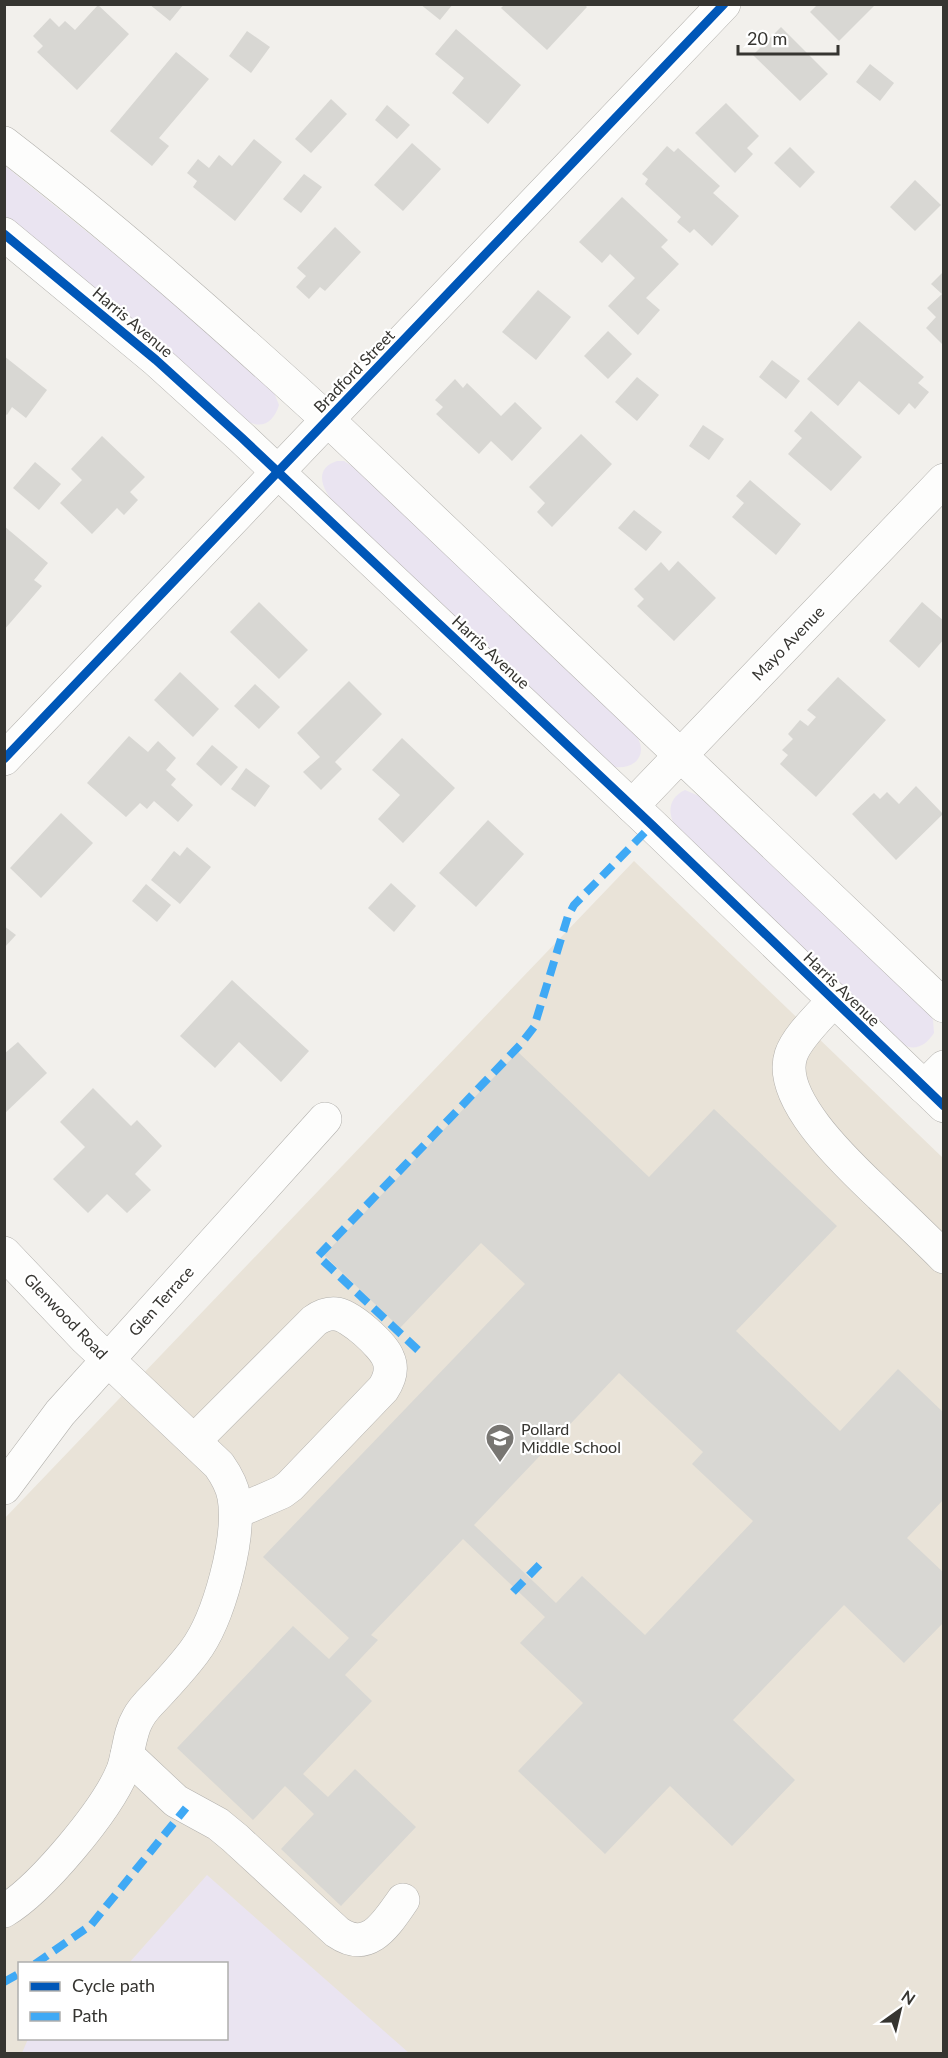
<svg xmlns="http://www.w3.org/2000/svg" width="948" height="2058" font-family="Lato,sans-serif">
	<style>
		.built { fill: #e9e3d8; fill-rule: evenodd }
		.green { fill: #eae4f1 }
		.building { fill: #d8d7d3; fill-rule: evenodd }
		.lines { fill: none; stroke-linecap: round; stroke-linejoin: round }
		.minor-casing { stroke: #b2b0ac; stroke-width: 34 }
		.minor { stroke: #fdfdfc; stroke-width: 33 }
		.quiet { stroke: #3fa9f5; stroke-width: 8; stroke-dasharray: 15 8; stroke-linecap: butt }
		.cycleway-casing { stroke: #fff; stroke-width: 13 }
		.cycleway { stroke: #0057b8; stroke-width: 9 }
		.labels { text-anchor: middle; stroke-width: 4.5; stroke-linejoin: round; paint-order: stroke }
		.street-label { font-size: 16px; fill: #363531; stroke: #fff }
		.poi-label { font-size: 16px; fill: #363531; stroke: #fff; text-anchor: start }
	</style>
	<rect width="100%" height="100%" fill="#f2f0ec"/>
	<path class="built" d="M634,861l309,297v895h-938l-1,-534zM20,1964h206v74h-206z"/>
	<g class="green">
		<path d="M4,165l144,116 125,109 6,15c-5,16 -16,25 -32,16l-155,-134 -87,-71z"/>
		<path d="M337,461h7l11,7 278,263c4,5 8,12 8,18 0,16 -18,21 -30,17l-275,-261c-13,-14 -24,-36 1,-44z"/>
		<path d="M685,790l14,6 230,218 4,6 1,13c-8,12 -18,19 -33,11l-227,-220c-7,-14 -4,-27 11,-34z"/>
		<polygon points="207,1875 409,2053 22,2053 28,2039 226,2038 226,1964 129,1963"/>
	</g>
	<g class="building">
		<polygon points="149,4 184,4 170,21"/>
		<polygon points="420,4 453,4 440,20"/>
		<polygon points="505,4 584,4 587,7 547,50 501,8"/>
		<polygon points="818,4 876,4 839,41 810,12"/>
		<polygon points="98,5 129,34 77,90 37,52 43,46 33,36 50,18 59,27 65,21 75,30"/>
		<polygon points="781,27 828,74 800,101 753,55"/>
		<polygon points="456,29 521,85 488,124 452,93 464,78 435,54"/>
		<polygon points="247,31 270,47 251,73 229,56"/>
		<polygon points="176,52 209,79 159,138 169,146 152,166 110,131"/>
		<polygon points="870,64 894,83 880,101 856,82"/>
		<polygon points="331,99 347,114 311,153 295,139"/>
		<polygon points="726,103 759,136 747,148 753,154 735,173 695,133"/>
		<polygon points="387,105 410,125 397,139 375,120"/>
		<polygon points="254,139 282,162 235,221 193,187 197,181 187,173 198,159 209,168 219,155 232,166"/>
		<polygon points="412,143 441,169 403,211 374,185"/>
		<polygon points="667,146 674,152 678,148 720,186 713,193 739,216 712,246 694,229 690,233 677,222 681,217 645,184 648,179 642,174"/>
		<polygon points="790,147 815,172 800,188 774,163"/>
		<polygon points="304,174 322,187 301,213 283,199"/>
		<polygon points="915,180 941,205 915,231 890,207"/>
		<polygon points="622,197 668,240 661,247 679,264 646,298 660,310 638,335 608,306 635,278 610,254 602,263 579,242"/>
		<polygon points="335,227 361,252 325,291 320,287 309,299 296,287 306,276 297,268"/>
		<polygon points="944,271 944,346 926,328 936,317 927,308 942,294 931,284"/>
		<polygon points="538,290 571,317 536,360 502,332"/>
		<polygon points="859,321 924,377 918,383 929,392 915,409 909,403 899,415 859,381 838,406 807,379"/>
		<polygon points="608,331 632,354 608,379 584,356"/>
		<polygon points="4,356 47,390 26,418 12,407 7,415 4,413"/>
		<polygon points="772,360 800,381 786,399 759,377"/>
		<polygon points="637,377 659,395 637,421 615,402"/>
		<polygon points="455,379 463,388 467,383 501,416 515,402 542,428 512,461 491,441 479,454 436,414 443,407 435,400"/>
		<polygon points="811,411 862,457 831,491 788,454 802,438 794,431"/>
		<polygon points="703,425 724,439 709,460 689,446"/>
		<polygon points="581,434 612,464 552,527 537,512 545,503 529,487"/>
		<polygon points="102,436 145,477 130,492 138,500 124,515 117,508 92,534 60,503 82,480 71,469"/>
		<polygon points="35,462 61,484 39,510 13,488"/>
		<polygon points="750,480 801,524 776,555 732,517 744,503 736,496"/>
		<polygon points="634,510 662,532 646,551 618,528"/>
		<polygon points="4,526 48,563 34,580 42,586 4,630"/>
		<polygon points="678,561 716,598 674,641 637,606 644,599 634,589 661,562 669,571"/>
		<polygon points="259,602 308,650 279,679 230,632"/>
		<polygon points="922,602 944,621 944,639 919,668 889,641"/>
		<polygon points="180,672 219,709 193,737 154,700"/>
		<polygon points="838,677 886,720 816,797 780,764 788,755 782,750 793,739 788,734 800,720 808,726 816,717 807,710"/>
		<polygon points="349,681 382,714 335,762 342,769 321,790 303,772 320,757 297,733"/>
		<polygon points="255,684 280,707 259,729 234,706"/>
		<polygon points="129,736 148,752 158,741 176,758 166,770 176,779 171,785 193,805 178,822 154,801 147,809 140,803 126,817 87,783"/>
		<polygon points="402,738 455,788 403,843 378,819 400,795 372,770"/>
		<polygon points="212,745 238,767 221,786 196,764"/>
		<polygon points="246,768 270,786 255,807 231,789"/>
		<polygon points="916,786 943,814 896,860 852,814 874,793 880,799 887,792 899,804"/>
		<polygon points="61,813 93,843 41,898 10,868"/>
		<polygon points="488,820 524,854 476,907 439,873"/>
		<polygon points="187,847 211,867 180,904 151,880 174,851 180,856"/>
		<polygon points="391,883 416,906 394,932 368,908"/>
		<polygon points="146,884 171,905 157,922 132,901"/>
		<polygon points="4,926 16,935 4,948"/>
		<polygon points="232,980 309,1051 281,1082 239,1042 215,1068 180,1036"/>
		<polygon points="18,1042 47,1073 4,1114 4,1054"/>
		<path d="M518,1052l131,125 65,-68 123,117 -101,105 104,100 58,-62 46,44v86l-37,39 37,35v49l-40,41 -60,-58 -111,115 62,60 -63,66 -62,-60 -65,68 -87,-83 65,-68 -63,-60 25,-26 -82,-78 -92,96 7,5 -33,35 27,26 -69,73 25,23 27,-28 61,58 -75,79 -60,-57 33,-35 -29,-28 -32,34 -76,-72 116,-122 36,33 20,-21 -86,-81 262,-273 -44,-41 -81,85 -76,-73zM619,1373l84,79 -11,12 61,57 -108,114 -63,-59 -26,27 -82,-78z"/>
		<polygon points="93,1088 131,1126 137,1120 162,1146 135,1174 151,1190 127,1213 107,1194 88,1213 53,1179 85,1147 60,1122"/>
	</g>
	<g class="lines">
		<g class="minor-casing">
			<g id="minor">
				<path d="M4,143c113,87 219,181 324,277l616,586"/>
				<polyline points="4,234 156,360 242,438 652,825 944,1106"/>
				<polyline points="4,759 724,4"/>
				<polyline points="632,806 944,480"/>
				<path d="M833,1001c-13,15 -36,36 -42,54 -15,45 61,113 90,141 21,20 42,40 63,61"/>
				<polyline points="924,1087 944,1067"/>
				<path d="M4,1253l82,86 133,126c7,10 13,20 15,32 7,41 -15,122 -40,155 -12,16 -25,30 -39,45 -6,6 -13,13 -17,21 -9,15 -9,35 -15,52 -16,40 -82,119 -119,141"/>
				<path d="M194,1441l120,-120c7,-5 13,-8 22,-7 14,1 47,31 52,44 5,11 1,22 -5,31l-93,97 -8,6 -46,20"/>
				<polyline points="4,1488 60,1413 325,1119"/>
				<path d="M127,1755l49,46 42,23 17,14 102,94c32,22 49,-8 66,-32"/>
			</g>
		</g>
		<use href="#minor" class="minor"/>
		<g class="quiet">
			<polyline points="418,1350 318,1256 520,1045 534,1027 568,916 574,905 652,825"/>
			<polyline points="513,1592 545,1559"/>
			<polyline points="35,1964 91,1925 186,1808"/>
			<polyline points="4,1982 20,1973"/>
		</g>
		<g class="cycleway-casing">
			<g id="cycleway">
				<polyline points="4,234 156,360 242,438 652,825 944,1106"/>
				<polyline points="4,759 724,4"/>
			</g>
		</g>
		<use href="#cycleway" class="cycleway"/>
	</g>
	<defs>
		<g id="school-pin" transform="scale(1.5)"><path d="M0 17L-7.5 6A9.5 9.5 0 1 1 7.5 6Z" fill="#787672" stroke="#fff"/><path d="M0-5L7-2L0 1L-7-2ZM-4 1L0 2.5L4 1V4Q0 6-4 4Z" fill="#fff"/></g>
	</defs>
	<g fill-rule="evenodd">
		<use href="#school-pin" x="500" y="1438"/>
	</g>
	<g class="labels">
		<g class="street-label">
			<text transform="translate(133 322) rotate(40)" y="6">Harris Avenue</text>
			<text transform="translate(354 371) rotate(-46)" y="6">Bradford Street</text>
			<text transform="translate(788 643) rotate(-46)" y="6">Mayo Avenue</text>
			<text transform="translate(491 652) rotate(43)" y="6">Harris Avenue</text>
			<text transform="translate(842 989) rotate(44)" y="6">Harris Avenue</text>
			<text transform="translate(161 1301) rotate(-48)" y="6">Glen Terrace</text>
			<text transform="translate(66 1316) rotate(46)" y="6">Glenwood Road</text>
		</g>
		<g class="poi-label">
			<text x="521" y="1435">Pollard<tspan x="521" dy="18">Middle School</tspan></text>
		</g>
	</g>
	<rect width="948" height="2058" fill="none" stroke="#363531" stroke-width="12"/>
	<rect x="18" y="1962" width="210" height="78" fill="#ffffff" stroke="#afaead" stroke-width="1.5"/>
	<rect x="30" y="1982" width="30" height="9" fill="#0057b8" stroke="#afaead" stroke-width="1.5"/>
	<text x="72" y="1992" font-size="18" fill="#363531">Cycle path</text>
	<rect x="30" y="2012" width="30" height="9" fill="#3fa9f5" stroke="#afaead" stroke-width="1.5"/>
	<text x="72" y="2022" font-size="18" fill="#363531">Path</text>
	<g transform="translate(900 2010) rotate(34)" stroke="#ffffff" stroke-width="4.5" paint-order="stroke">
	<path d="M0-4.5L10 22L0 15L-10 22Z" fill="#363531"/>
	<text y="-9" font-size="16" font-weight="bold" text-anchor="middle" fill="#363531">N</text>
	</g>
	<path d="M738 45v9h100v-9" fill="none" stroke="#363531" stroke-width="3"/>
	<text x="747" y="45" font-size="18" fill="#363531" stroke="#ffffff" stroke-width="4.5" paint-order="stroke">20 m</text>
</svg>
